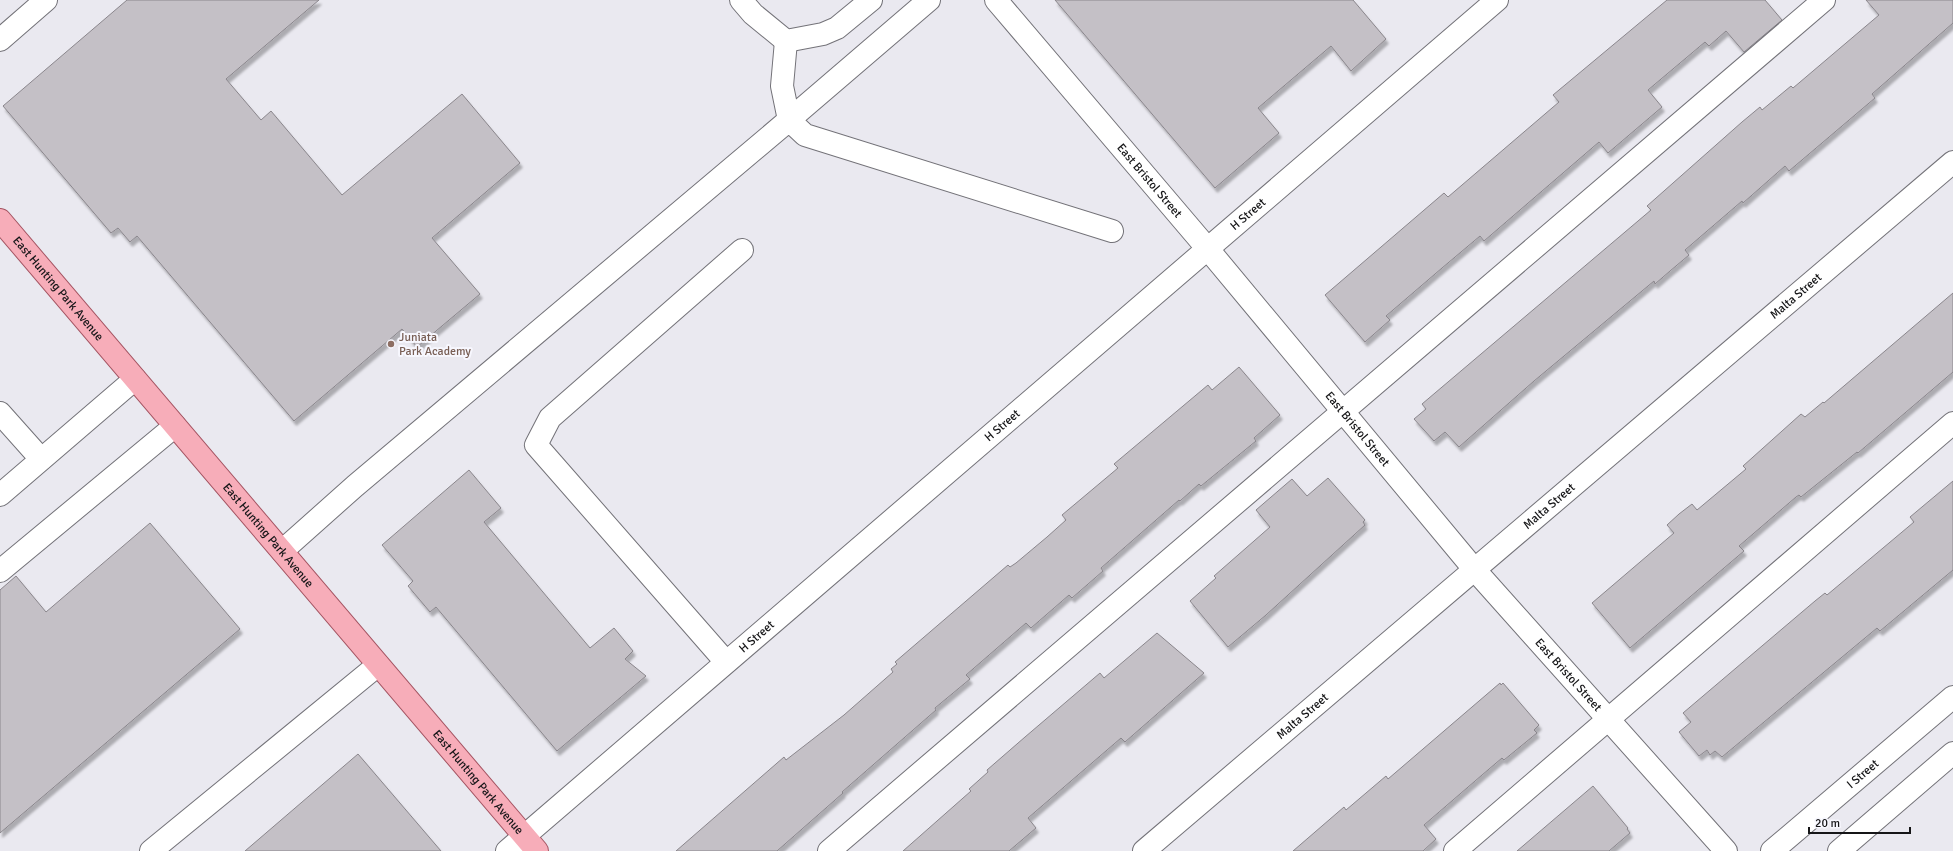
<svg xmlns="http://www.w3.org/2000/svg" width="1953" height="851" font-family="Signika,sans-serif">
	<style>
		.building { fill: #c4c0c6; stroke: #8a868c; filter: url(#shadow) }
		.lines { fill: none; stroke-linecap: round; stroke-linejoin: round }
		.minor-casing { stroke: #737278; stroke-width: 24 }
		.major-casing { stroke: #a45462; stroke-width: 24 }
		.minor { stroke: #fff; stroke-width: 22 }
		.major { stroke: #f7adb9; stroke-width: 22 }
		.education-dot { fill: #8d6e63; stroke: #f7f7fe; stroke-width: 1.5 }
		.labels { text-anchor: middle; stroke-width: 4; stroke-linejoin: round; paint-order: stroke }
		.street-label { font-size: 12px; fill: #151517; stroke: #f7f7fe }
		.education-label { font-size: 12px; fill: #785e54; stroke: #f7f7fe; text-anchor: start }
	</style>
	<defs>
		<filter id="shadow"><feDropShadow dx="2.5" dy="4.5" stdDeviation="1" flood-color="#0004"/></filter>
	</defs>
	<rect width="100%" height="100%" fill="#eae9f0"/>
	<g class="building">
		<polygon points="127,0 319,0 226,79 261,120 271,111 342,195 462,94 520,163 432,238 480,294 417,347 402,329 294,421 137,236 130,242 118,228 111,233 3,106"/>
		<polygon points="1055,0 1353,0 1386,39 1351,71 1331,46 1258,108 1279,133 1215,188"/>
		<polygon points="1667,0 1765,0 1782,20 1744,52 1726,31 1709,46 1705,42 1648,90 1662,107 1608,153 1599,142 1484,241 1480,236 1442,268 1386,316 1390,320 1365,342 1325,295 1444,193 1448,197 1559,102 1553,95"/>
		<polygon points="1866,0 1953,0 1953,23 1872,94 1875,98 1789,171 1785,166 1743,203 1742,201 1685,250 1689,255 1670,271 1655,284 1654,281 1534,381 1459,447 1445,432 1434,441 1414,419 1426,409 1422,404 1651,210 1647,206 1742,122 1760,107 1762,110 1791,86 1793,88 1879,15"/>
		<polygon points="1953,293 1953,372 1858,453 1857,452 1801,497 1799,495 1796,497 1739,546 1744,551 1630,648 1592,603 1674,533 1667,525 1679,514 1692,504 1697,510 1746,469 1743,466 1801,414 1805,417 1823,402 1824,403"/>
		<polygon points="1239,367 1280,415 1254,438 1256,441 1201,486 1199,484 1180,501 1179,500 1101,568 1103,571 1072,598 1069,595 1031,628 1026,623 966,675 970,679 935,708 936,710 842,792 843,793 777,851 676,851 784,757 786,760 844,715 893,672 891,669 897,664 895,662 1008,565 1010,567 1016,563 1047,537 1066,520 1062,515 1118,468 1114,464 1208,385 1212,390"/>
		<polygon points="469,470 501,508 484,522 590,648 614,628 633,651 625,659 646,676 557,751 436,607 430,612 408,586 413,581 382,545"/>
		<polygon points="1328,478 1365,520 1363,522 1365,525 1266,615 1228,647 1190,601 1216,578 1214,576 1270,527 1256,510 1292,479 1307,496"/>
		<polygon points="1953,481 1953,570 1880,631 1877,628 1722,757 1715,751 1710,755 1707,750 1699,756 1679,732 1691,722 1683,713 1815,601 1825,593 1827,595 1914,522 1910,517"/>
		<polygon points="150,523 240,629 0,833 0,590 16,576 46,612"/>
		<polygon points="1157,633 1204,673 1125,742 1121,738 1028,818 1036,828 1009,851 903,851 971,791 969,789 988,772 987,770 1025,737 1100,673 1104,678"/>
		<polygon points="1500,683 1501,685 1503,683 1539,725 1534,730 1537,733 1504,760 1502,758 1482,775 1424,825 1436,839 1423,851 1293,851 1344,807 1346,810 1386,776 1388,779"/>
		<polygon points="358,754 441,851 245,851"/>
		<polygon points="1593,786 1628,828 1627,829 1630,833 1609,851 1517,851"/>
	</g>
	<g class="lines">
		<g class="minor-casing">
			<g id="minor">
				<polyline points="741,0 753,14 786,41 823,34 837,28 871,0"/>
				<path id="s1" d="M996,0l211,248 267,321 252,282"/>
				<polyline points="0,40 46,0"/>
				<polyline points="786,41 782,86 789,120 929,0"/>
				<polyline points="0,413 41,459"/>
				<polyline points="0,495 135,379"/>
				<polyline points="282,551 355,486 789,120 805,135 1112,231"/>
				<polyline points="0,571 175,426"/>
				<polyline points="726,662 536,445 550,418 742,250"/>
				<polyline points="151,851 378,665"/>
				<path id="s2" d="M507,851l990,-851"/>
				<polyline points="829,851 1824,0"/>
				<path id="s3" d="M1144,851l809,-689"/>
				<polyline points="1455,851 1953,423"/>
				<path id="s4" d="M1772,851l181,-154"/>
				<polyline points="1839,851 1953,753"/>
			</g>
		</g>
		<g class="major-casing">
			<g id="major">
				<path id="s5" d="M0,220l537,631"/>
			</g>
		</g>
		<use href="#minor" class="minor"/>
		<use href="#major" class="major"/>
	</g>
	<circle class="education-dot" cx="391" cy="344" r="4"/>
	<g class="labels">
		<g class="street-label">
			<text dy="4" stroke="none"><textPath href="#s1" startOffset="237">East Bristol Street</textPath></text>
			<text dy="4" stroke="none"><textPath href="#s2" startOffset="977">H Street</textPath></text>
			<text dy="4" stroke="none"><textPath href="#s5" startOffset="90">East Hunting Park Avenue</textPath></text>
			<text dy="4" stroke="none"><textPath href="#s3" startOffset="856">Malta Street</textPath></text>
			<text dy="4" stroke="none"><textPath href="#s2" startOffset="653">H Street</textPath></text>
			<text dy="4" stroke="none"><textPath href="#s1" startOffset="561">East Bristol Street</textPath></text>
			<text dy="4" stroke="none"><textPath href="#s3" startOffset="532">Malta Street</textPath></text>
			<text dy="4" stroke="none"><textPath href="#s5" startOffset="414">East Hunting Park Avenue</textPath></text>
			<text dy="4" stroke="none"><textPath href="#s2" startOffset="329">H Street</textPath></text>
			<text dy="4" stroke="none"><textPath href="#s1" startOffset="885">East Bristol Street</textPath></text>
			<text dy="4" stroke="none"><textPath href="#s3" startOffset="208">Malta Street</textPath></text>
			<text dy="4" stroke="none"><textPath href="#s4" startOffset="119">I Street</textPath></text>
			<text dy="4" stroke="none"><textPath href="#s5" startOffset="738">East Hunting Park Avenue</textPath></text>
		</g>
		<g class="education-label">
			<text x="399" y="341">Juniata<tspan x="399" dy="14">Park Academy</tspan></text>
		</g>
	</g>
	<path d="M1809 827v6h101v-6" fill="none" stroke="#151517" stroke-width="2"/>
	<text x="1815" y="827" font-size="12" fill="#151517" stroke="#f7f7fe" stroke-width="3" paint-order="stroke">20 m</text>
</svg>
